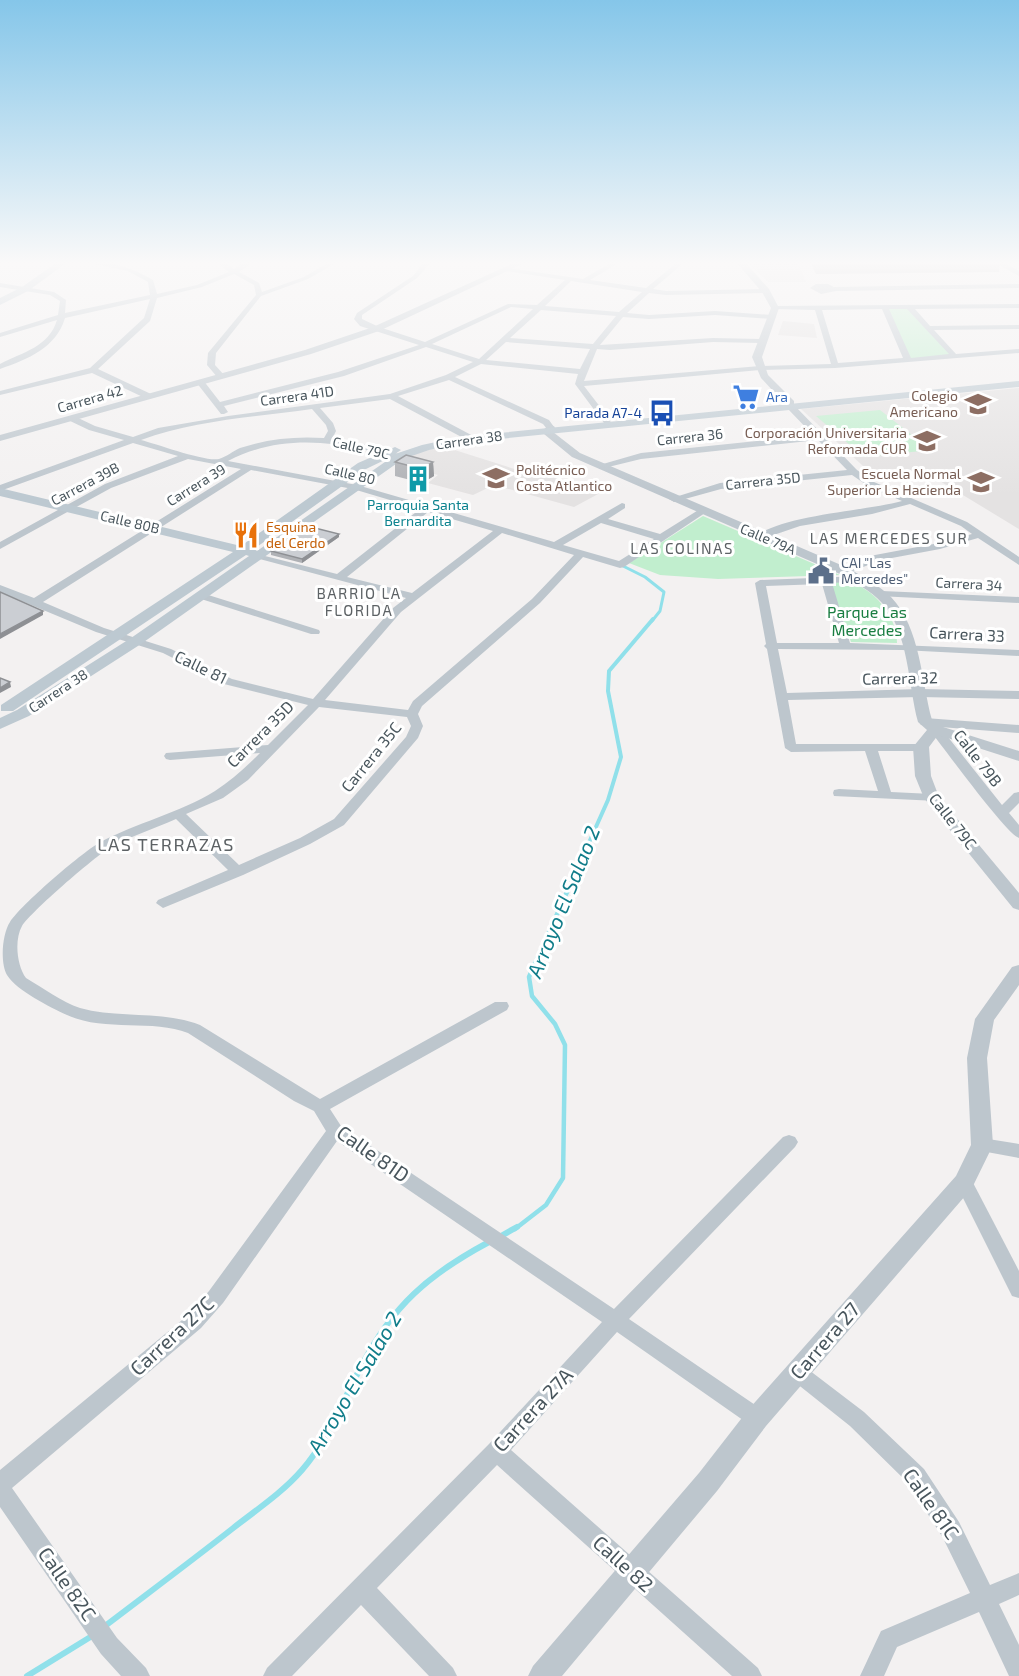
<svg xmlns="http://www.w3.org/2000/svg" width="1019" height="1676" font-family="'Exo 2',sans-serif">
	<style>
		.education { fill: #e4e2e2 }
		.green { fill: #c1eece }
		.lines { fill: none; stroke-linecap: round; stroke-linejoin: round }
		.stream-far3 { stroke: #90e0ea; stroke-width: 3 }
		.stream-far2 { stroke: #90e0ea; stroke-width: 4 }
		.stream-far1 { stroke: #90e0ea; stroke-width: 4.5 }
		.stream { stroke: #90e0ea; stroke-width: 6 }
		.minor { fill: #bdc6cd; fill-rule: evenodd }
		.tertiary { fill: #bdc6cd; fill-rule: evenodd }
		.secondary { fill: #bdc9d1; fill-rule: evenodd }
		.wall { fill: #afb1b5 }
		.shaded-wall { fill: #8e9094 }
		.building { fill: #cbced3; stroke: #8e9094; stroke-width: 1.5 }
		.labels { text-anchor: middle; stroke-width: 6; stroke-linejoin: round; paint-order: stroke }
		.far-street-label { font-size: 14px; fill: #49565d; stroke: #fff }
		.far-education-label { font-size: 14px; fill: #785e54; stroke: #fff; text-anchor: end }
		.far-shop-label { font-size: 14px; fill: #366cbe; stroke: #fff; text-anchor: start }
		.far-transit-label { font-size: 14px; fill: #164399; stroke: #fff; text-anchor: end }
		.far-culture-label { font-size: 14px; fill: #0d838f; stroke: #fff }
		.far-food-label { font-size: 14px; fill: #c56008; stroke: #fff; text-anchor: start }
		.far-service-label { font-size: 14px; fill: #4e5e75; stroke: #fff; text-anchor: start }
		.far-neighbourhood-label { font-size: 15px; letter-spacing: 1.5px; fill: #5d6265; stroke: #fff }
		.park-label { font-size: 16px; fill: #1a7e42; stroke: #fff }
		.street-label { font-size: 16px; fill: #49565d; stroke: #fff }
		.neighbourhood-label { font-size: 18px; letter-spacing: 1.5px; fill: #5d6265; stroke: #fff }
		.near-street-label { font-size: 20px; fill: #49565d; stroke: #fff }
		.near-water-label { font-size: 21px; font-style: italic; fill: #117d8a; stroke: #fff }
	</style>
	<rect width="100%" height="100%" fill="#f3f1f1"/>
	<g class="education">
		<polygon points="748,263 798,263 806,282 768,282"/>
		<polygon points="783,321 814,324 817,338 778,335"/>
		<polygon points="1019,388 1019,529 920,469 875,477 801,409"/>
		<polygon points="442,446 527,473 581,483 600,493 574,507 494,485 473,495 428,483 438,475 397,463 407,456"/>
	</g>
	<g class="green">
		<polygon points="885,308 910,308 954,356 908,360"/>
		<polygon points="880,410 931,450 864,457 816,416"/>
		<polygon points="703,516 840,575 718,579 660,575 629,563"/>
		<path d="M847,581c26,7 50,34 50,62l-46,-1 -21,-59z"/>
	</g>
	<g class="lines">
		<polyline class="stream-far3" points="621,565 645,577 664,592 660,611 652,621"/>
		<polyline class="stream-far2" points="570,885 608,800 621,757 608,691 609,671 653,619"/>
		<polyline class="stream-far1" points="515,1229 546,1205 563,1178 565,1045 555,1024 532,996 529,977 571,883"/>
		<g class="stream">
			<polyline points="501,1236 517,1227"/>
			<path d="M105,1626c42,-32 85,-64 127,-97 24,-19 50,-36 70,-59 26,-30 40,-68 59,-103 31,-61 68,-93 128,-125"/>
			<polyline points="27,1676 92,1636"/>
		</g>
		<g class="minor">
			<path d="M80,261c30,0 47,4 73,19l4,14 40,-9 32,-13 -7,-5 -4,-6h6l10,8 12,-8h8l-15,11 20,11 3,9 42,-15 27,-16h8l-31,18 -47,17 -45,57 -1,12 10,11 -1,2h-6l-11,-13 1,-12 48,-58 -2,-10 -20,-11 -32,13 -45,11 -7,23 -52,48 53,25v4h-6l-53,-25 -92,22v-4l90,-23 54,-50 6,-19 -85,19c-9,30 -37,41 -65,51v-5c23,-12 49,-17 57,-44l-57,17v-4l58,-18 2,-14 -10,-6 -50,-8v-4l54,9 12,8 -1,13 85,-18 -2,-13 -20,-11z"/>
			<path d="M425,261h7l-15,17 -55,37v4l17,8 46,15 83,-38 29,1 28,-25 -59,-9 2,-3 75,11 31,-18h8l-32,19 56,8 33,-27h7l-33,28 13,2 100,-2 3,2 -3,2 -100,2 -17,-2 -22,20 22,2 66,-4 57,4 4,2 -4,2 -57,-4 -66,4 -26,-2 -23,28 113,-7 48,1 4,2 -4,2 -48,-1 -103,8 -13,-1 -13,32 176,-15 71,-2 -16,-54 -42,-1 2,-3 244,-2v4l-104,1 15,17 89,-1v4l-85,1 22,24 63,-5v4l-184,15 -75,2 -176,16 27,35 -4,3 -3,-1 -29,-39 3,-10 -97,-10 -26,13 94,43 5,7 -1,2h-6l-4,-5 -94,-44 -51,16 77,41v4h-6l-79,-42 -70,9 13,15 3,8 -4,8 30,5 40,11v4c-13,1 -28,-8 -41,-10 -44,-10 -92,-10 -133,12l129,24 197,57 68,-39 3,1v4l-17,11 52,15 40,-25 8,2 -84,56 -4,1 -37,-11 -43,46 -118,103 -4,8 5,12 -5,12 -74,87 -34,19 -67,31 -80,33 -7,-5 2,-3 70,-30 -52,-51c-23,10 -47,18 -68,30 -16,10 -76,62 -86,77 -8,14 -5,40 4,52 17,10 36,24 54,30 39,11 82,2 120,17l120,74 175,-97h12l2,4 -2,4 -177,99 11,17 273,183 169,-172 6,-2 6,2 3,5 -3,5 -166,172 135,92 3,7 -3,7 -7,3 -7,-3 -133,-93 -106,118 247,218 4,8h-30l-235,-211 -120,123 76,80 4,8h-28l-68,-71 -69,71h-29l4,-8 222,-224 113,-122 -265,-181 -114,162 -22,25 -189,160 105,150 29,30 4,8h-29l-20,-22 -101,-147v-37l187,-154 22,-25 117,-160 -12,-20 -20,-10 -106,-68c-35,-14 -85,-1 -121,-18 -17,-8 -50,-24 -60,-40 -7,-12 -5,-41 3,-53 11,-17 70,-68 89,-79 36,-20 81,-30 116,-52 17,-11 31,-24 45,-38l-90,7 -4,-1 -2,-3 2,-3 102,-8 40,-40 -84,-21 -61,-31 -67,-21 -96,-40v-7l34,13 207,-129 -53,-10 -77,29 -111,61v-7l105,-58 73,-28 -45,-13 -133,48v-6l124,-45 -35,-10 -21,-10v-4h6l21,10 38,11 25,-9 70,-12 162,-22 56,-19 27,-13 -47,-15 -82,29 -120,30 4,6 -4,2h-3l-25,-32 7,-2 17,22 118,-30 81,-27 -59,-19 -6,-7 3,-6 56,-37zM571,281l71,11 -23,20 -74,-6zM511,307l22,2 -54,50 -47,-15zM882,309l21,49 -65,5 -16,-53zM889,309h18l42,45 -38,4zM541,310l75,6 -23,28 -83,-6zM506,342l84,7 -10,20 -94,-9zM312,409l14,16 2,6 -4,7c-29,-2 -57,1 -84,10 -7,3 -14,9 -21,11 -14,3 -62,-15 -78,-19 54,-20 115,-23 171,-31zM251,470l102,19 67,20 -83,65 -80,-20 -5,3 154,41 -13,10 -80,91 -81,-20 -61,-30 -67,-21 -61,-26zM428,512l65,19 -81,62 -65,-16zM601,523l53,16 -35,22 -56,-16zM502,533l72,22 -42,44 -119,102 -5,9 -83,-10 76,-88zM319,707l88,10 4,9 -5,11 -72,82 -34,19 -61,27 -53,-51 37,-16 25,-18z"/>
			<polygon points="1019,261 1019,264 994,262 994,261"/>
			<polygon points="816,284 828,284 834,287 1019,284 1019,288 836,291 821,294 810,288"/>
			<path d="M787,401h6l1,4 63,65 17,12 93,40 52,35v8l-41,-27 -38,11 -59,11 -33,13h-8v-4l35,-14 64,-12 33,-9 -11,-8 -51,-22 -38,10 -72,12 -38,13 -5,-3c25,-21 109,-25 145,-35l-34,-15 -16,-11 -131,14 -47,13 -5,-3 51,-16 127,-13 -29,-30 -177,19 -41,10 -4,-3 45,-13 172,-18 -26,-27z"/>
			<path d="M862,576l5,3 -1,2 -34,2 18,60 169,7v6l-117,-6 -124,-1 9,44 133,-4 99,2v8l-99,-2 -132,3 8,44h129l2,3 -6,4h-43l13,41 41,2 5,1 2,3 -2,3 -103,-5 -1,-3 1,-3 5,-1 39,2 -13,-40 -74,1 -6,-4 -18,-99 -3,-3 2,-2 -11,-61 5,-3zM822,584l17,59h-62l-11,-57z"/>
			<polygon points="882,591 1019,597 1019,603 878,596 878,592"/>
			<polygon points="202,593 319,630 320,632 319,634 311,634 198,598 198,594"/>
			<path d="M925,718l94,7v8l-79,-6 62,78 12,-12 5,-1v11l-10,10 10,12v13c-12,-3 -75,-90 -88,-106l-2,-3 3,-3 -11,-1 -2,-3z"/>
			<polygon points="982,1138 1019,1144 1019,1158 976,1150 973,1145 976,1140"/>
			<polygon points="964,1175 970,1177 1019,1271 1019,1298 1012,1296 955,1182 958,1177"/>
			<polygon points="798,1364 805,1367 864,1412 924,1469 959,1522 990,1585 1019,1573 1019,1595 999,1604 1019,1645 1019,1676 1009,1676 979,1612 897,1647 884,1676 860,1676 881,1631 970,1593 943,1538 908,1483 850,1426 791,1379 788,1373 791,1367"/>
		</g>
		<g class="tertiary">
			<polygon points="518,261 529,261 379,331 311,354 0,441 0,435 305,350 373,327"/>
			<polygon points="735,261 744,261 769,289 779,308 762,357 768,375 794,401 794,405 786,405 761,378 752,357 771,308 762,292"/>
			<polygon points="992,261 1002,261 1019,271 1019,276"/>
			<path d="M550,424l5,3 -2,5 27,21 268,115c15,9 31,17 43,29 30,32 30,83 41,123l8,6 79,25v10l-81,-26 -9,12 2,29 8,21 80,96v17l-6,-2 -89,-110 -9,-22 -2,-29 14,-17 -9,-8c-10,-37 -9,-90 -36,-119 -12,-13 -28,-21 -42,-29l-268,-117 -28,-23 -2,-3z"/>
			<polygon points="1019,965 1019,985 994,1020 987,1058 993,1145 972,1188 766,1426 717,1491 562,1676 528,1676 533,1666 699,1473 748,1410 956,1176 971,1145 967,1058 975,1019 1012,967"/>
		</g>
		<g class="secondary">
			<polygon points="59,261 69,261 28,291 0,305 0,298 22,287"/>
			<path d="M1019,381v6l-560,56 -30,7 -26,9 -262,185 -112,72 -29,13v-11l17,-8 114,-72 118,-82 -3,-1 -233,156h-12v-6l232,-153 -233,-56v-8l241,58 117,-83 37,-16 6,3 -6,4 27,-9 37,-8zM395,455l-138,96 -3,-2 112,-80z"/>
		</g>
	</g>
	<g class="wall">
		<polygon points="810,261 1000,261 999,272 816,274"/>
		<polygon points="395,462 433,462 434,476 422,483 395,476"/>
		<polygon points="339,537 302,563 271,555 271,551"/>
	</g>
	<g class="shaded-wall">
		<polygon points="433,462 434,476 422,483 422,469"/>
		<polygon points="339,534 339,537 302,563 302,559"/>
		<polygon points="43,611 43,615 0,639 0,634"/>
		<polygon points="10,682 11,687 0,693 0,688"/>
	</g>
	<g class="building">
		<polygon points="817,261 933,261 818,263"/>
		<polygon points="406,455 433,462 422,469 395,462"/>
		<polygon points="307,526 339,534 302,559 271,551"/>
		<polygon points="0,592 43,611 0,634"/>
		<polygon points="0,678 10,682 0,688"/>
	</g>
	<linearGradient id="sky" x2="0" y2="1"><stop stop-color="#85c6e9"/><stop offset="0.53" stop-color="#faf9f9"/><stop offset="1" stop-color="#faf9f9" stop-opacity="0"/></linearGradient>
	<rect width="1019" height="496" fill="url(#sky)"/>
	<defs>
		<g id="supermarket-bare" transform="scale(2.07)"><path d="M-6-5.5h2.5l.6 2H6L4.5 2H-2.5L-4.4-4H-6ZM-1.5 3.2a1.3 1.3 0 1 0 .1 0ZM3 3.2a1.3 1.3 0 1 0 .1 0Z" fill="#3f7fe0" stroke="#fff" stroke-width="2.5" paint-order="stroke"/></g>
		<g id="school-bare" transform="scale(2.07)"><path d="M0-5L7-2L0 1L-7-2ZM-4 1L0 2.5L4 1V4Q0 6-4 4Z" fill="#8d6e63" stroke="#fff" stroke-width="2.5" paint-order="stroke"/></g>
		<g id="bus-bare" transform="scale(2.07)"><path d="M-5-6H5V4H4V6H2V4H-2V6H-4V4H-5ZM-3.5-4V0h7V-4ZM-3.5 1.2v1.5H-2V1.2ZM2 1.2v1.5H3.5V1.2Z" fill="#1a4fb4" stroke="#fff" stroke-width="2.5" paint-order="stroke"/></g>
		<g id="university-bare" transform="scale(2.07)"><path d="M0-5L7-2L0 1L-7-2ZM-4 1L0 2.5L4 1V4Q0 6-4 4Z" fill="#8d6e63" stroke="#fff" stroke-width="2.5" paint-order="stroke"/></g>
		<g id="building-bare" transform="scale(2.07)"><path d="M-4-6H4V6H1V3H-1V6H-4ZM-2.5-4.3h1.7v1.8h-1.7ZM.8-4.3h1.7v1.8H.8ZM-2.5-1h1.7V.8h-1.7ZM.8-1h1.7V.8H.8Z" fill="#0f9aa8" stroke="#fff" stroke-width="2.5" paint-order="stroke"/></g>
		<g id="restaurant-bare" transform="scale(2.07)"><path d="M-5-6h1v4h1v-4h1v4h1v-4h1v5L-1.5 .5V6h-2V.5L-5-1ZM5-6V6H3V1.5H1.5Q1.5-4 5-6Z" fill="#e8710a" stroke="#fff" stroke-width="2.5" paint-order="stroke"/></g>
		<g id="civic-bare" transform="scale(2.07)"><path d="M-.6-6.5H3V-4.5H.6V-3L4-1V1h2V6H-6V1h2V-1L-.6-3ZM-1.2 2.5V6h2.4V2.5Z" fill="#5c6f8a" stroke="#fff" stroke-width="2.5" paint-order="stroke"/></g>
	</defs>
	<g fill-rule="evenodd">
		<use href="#supermarket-bare" x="746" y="397"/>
		<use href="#school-bare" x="978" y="404"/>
		<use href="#bus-bare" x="662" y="413"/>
		<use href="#university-bare" x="927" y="441"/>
		<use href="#university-bare" x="496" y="478"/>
		<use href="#building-bare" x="418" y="479"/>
		<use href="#school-bare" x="981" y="482"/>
		<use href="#restaurant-bare" x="246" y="535"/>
		<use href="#civic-bare" x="821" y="571"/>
	</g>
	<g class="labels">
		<g class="far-street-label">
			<text transform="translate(297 396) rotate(-8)" y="5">Carrera 41D</text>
			<text transform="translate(90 399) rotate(-16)" y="5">Carrera 42</text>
			<text transform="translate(690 437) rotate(-6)" y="5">Carrera 36</text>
			<text transform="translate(469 440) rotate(-8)" y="5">Carrera 38</text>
			<text transform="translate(361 448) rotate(13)" y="5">Calle 79C</text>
			<text transform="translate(350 474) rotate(13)" y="5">Calle 80</text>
			<text transform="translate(763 481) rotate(-6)" y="5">Carrera 35D</text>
			<text transform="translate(85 484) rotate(-28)" y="5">Carrera 39B</text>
			<text transform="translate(196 485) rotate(-32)" y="5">Carrera 39</text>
			<text transform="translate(130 522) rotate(13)" y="5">Calle 80B</text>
			<text transform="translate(768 539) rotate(23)" y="5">Calle 79A</text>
			<text transform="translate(969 584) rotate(3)" y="5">Carrera 34</text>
			<text transform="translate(58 691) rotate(-33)" y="5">Carrera 38</text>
		</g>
		<g class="far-education-label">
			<text x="958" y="401">Colegio<tspan x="958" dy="16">Americano</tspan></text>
			<text x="907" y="438">Corporación Universitaria<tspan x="907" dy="16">Reformada CUR</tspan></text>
			<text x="516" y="475" text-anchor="start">Politécnico<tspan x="516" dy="16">Costa Atlantico</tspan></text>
			<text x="961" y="479">Escuela Normal<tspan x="961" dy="16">Superior La Hacienda</tspan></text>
		</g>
		<g class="far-shop-label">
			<text x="766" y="402">Ara</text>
		</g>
		<g class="far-transit-label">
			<text x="642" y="418">Parada A7-4</text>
		</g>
		<g class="far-culture-label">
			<text x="418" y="510">Parroquia Santa<tspan x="418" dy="16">Bernardita</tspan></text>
		</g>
		<g class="far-food-label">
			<text x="266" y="532">Esquina<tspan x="266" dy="16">del Cerdo</tspan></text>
		</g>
		<g class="far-service-label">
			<text x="841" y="568">CAI "Las<tspan x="841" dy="16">Mercedes"</tspan></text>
		</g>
		<g class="far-neighbourhood-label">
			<text x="889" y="544">LAS MERCEDES SUR</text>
			<text x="682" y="554">LAS COLINAS</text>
			<text x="359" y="599">BARRIO LA<tspan x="359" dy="17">FLORIDA</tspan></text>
		</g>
		<g class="park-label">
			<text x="867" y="618">Parque Las<tspan x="867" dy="18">Mercedes</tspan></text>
		</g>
		<g class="street-label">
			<text transform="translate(967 634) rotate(3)" y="6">Carrera 33</text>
			<text transform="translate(201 667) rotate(26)" y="6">Calle 81</text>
			<text transform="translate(900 678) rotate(-1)" y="6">Carrera 32</text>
			<text transform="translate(260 734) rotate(-45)" y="6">Carrera 35D</text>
			<text transform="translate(371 757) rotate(-51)" y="6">Carrera 35C</text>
			<text transform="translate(978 758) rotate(52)" y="6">Calle 79B</text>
			<text transform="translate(953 821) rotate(52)" y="6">Calle 79C</text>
		</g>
		<g class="neighbourhood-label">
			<text x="166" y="851">LAS TERRAZAS</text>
		</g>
		<g class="near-street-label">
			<text transform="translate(373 1154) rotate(35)" y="7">Calle 81D</text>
			<text transform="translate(172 1336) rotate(-43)" y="7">Carrera 27C</text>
			<text transform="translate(825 1341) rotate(-49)" y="7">Carrera 27</text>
			<text transform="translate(533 1410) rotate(-47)" y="7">Carrera 27A</text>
			<text transform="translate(931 1504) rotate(55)" y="7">Calle 81C</text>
			<text transform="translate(623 1564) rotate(42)" y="7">Calle 82</text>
			<text transform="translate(67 1584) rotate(55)" y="7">Calle 82C</text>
		</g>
		<g class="near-water-label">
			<text transform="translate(564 902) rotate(-68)" y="7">Arroyo El Salao 2</text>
			<text transform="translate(355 1383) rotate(-59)" y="7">Arroyo El Salao 2</text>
		</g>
	</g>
</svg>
